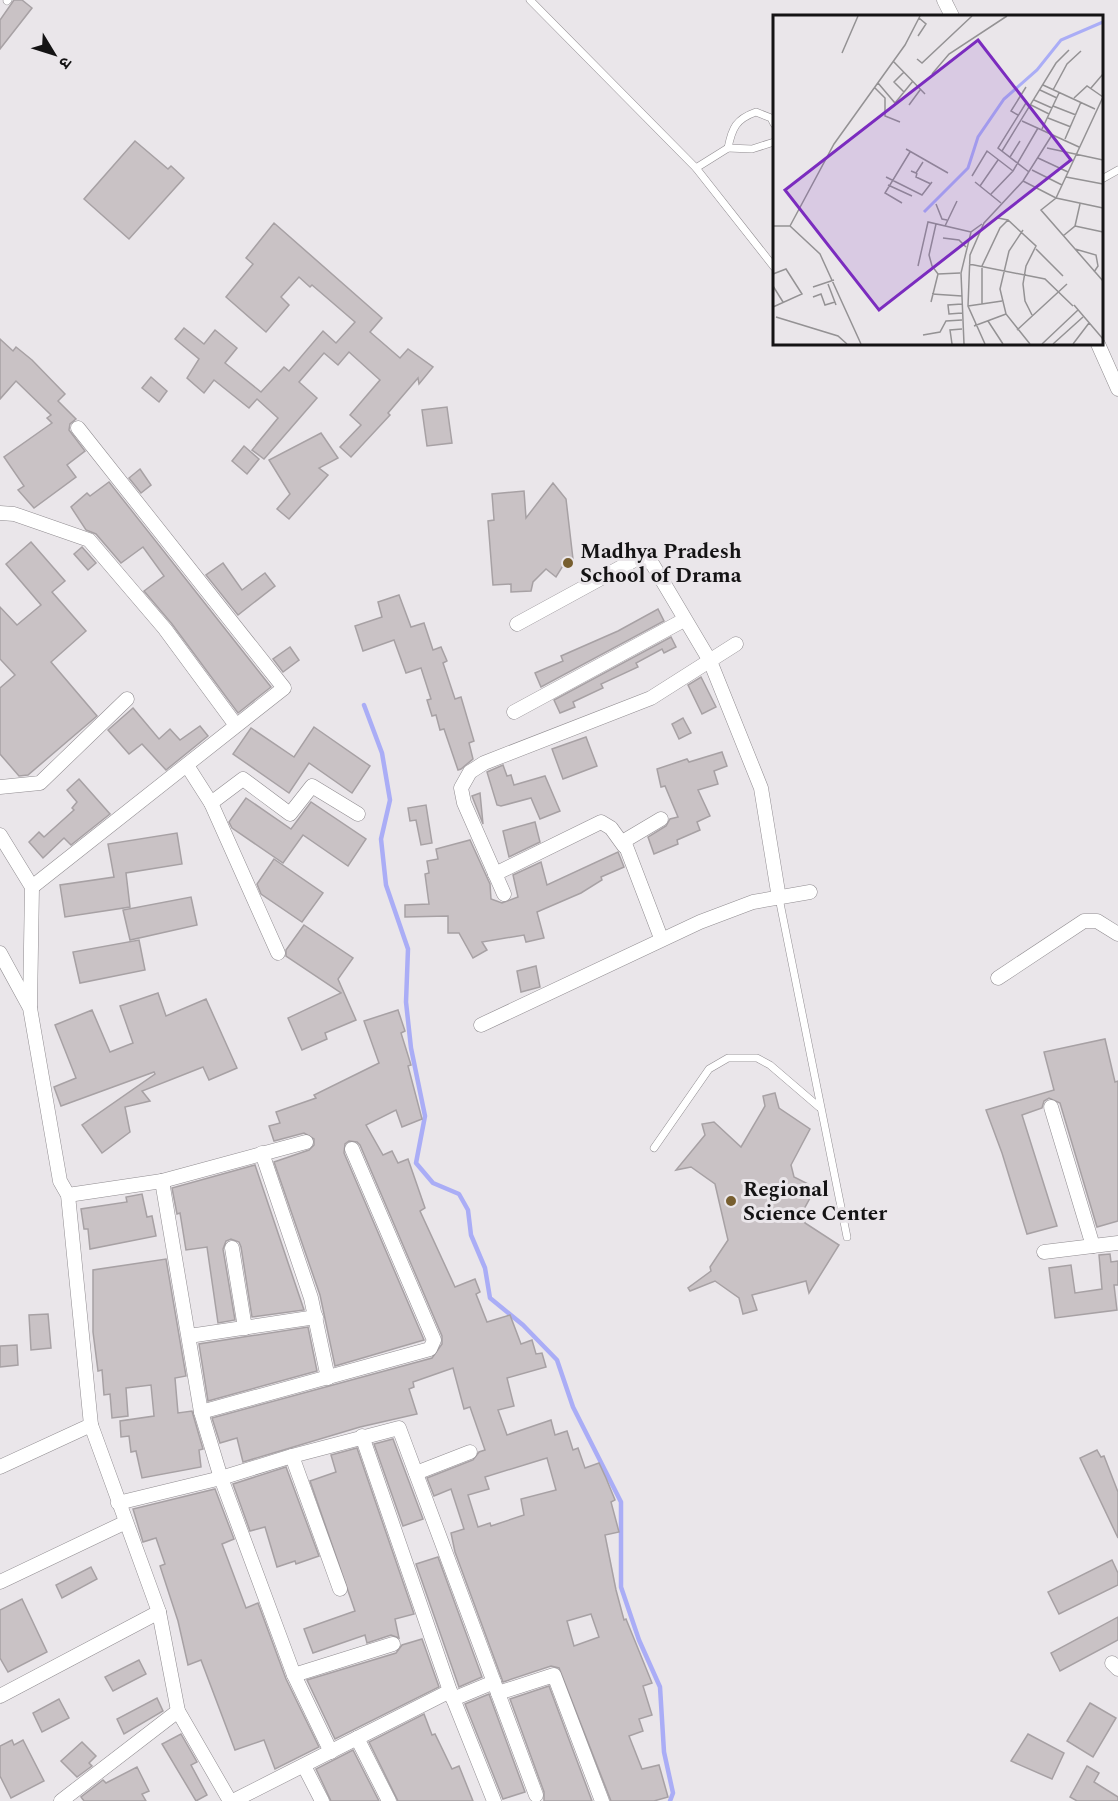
<svg xmlns="http://www.w3.org/2000/svg" width="1118" height="1801" font-family="Spectral,'Noto Sans Devanagari',serif">
	<style>
		.lines { fill: none; stroke-linecap: round; stroke-linejoin: round }
		.stream { stroke: #aaadf6; stroke-width: 4.5 }
		.building { fill: #c9c2c5; stroke: #a7a1a4; stroke-width: 1.5; fill-rule: evenodd }
		.service-casing { stroke: #908c90; stroke-width: 8 }
		.minor-casing { stroke: #908c90; stroke-width: 15 }
		.service { stroke: #fff; stroke-width: 7 }
		.minor { stroke: #fff; stroke-width: 14 }
		.poi-dot { fill: #775e2f; stroke: #eae6ea; stroke-width: 2 }
		.labels { text-anchor: middle; stroke-width: 6; stroke-linejoin: round; paint-order: stroke }
		.poi-label { font-size: 21px; font-weight: bold; fill: #141314; stroke: #eae6ea; text-anchor: start }
		.inset-river { fill: none; stroke: #aaadf6; stroke-width: 3 }
		.inset-road { fill: none; stroke: #949294; stroke-width: 1.5 }
		.view { fill: #7b2cbf; fill-opacity: 0.15; stroke: #7b2cbf; stroke-width: 3 }
		.inset-edge { fill: none; stroke: #141314; stroke-width: 3 }
	</style>
	<rect width="100%" height="100%" fill="#eae6ea"/>
	<g class="lines">
		<polyline class="stream" points="364,705 382,753 390,800 381,839 386,885 408,949 406,1002 411,1048 425,1116 416,1163 433,1183 459,1194 468,1210 471,1235 485,1268 490,1298 523,1325 557,1360 573,1407 621,1502 621,1587 639,1640 660,1687 664,1752 673,1793 670,1801"/>
	</g>
	<g class="building">
		<polygon points="14,0 22,0 32,8 0,49 0,20"/>
		<polygon points="135,141 168,169 171,166 184,178 129,239 84,199"/>
		<polygon points="274,223 382,318 370,332 400,358 408,349 433,367 419,384 418,378 388,413 390,415 351,457 340,447 361,425 350,415 380,380 349,352 338,365 324,353 299,382 317,398 264,459 252,450 278,418 257,399 249,408 214,380 204,393 187,378 199,359 175,339 184,328 204,344 215,330 237,348 225,363 261,392 284,367 289,371 323,331 336,343 355,322 312,285 310,287 299,277 281,297 289,305 266,332 226,297 253,264 246,258"/>
		<polygon points="0,339 13,351 16,347 32,360 65,394 58,401 76,419 70,424 69,430 85,451 67,465 76,477 34,508 18,490 24,486 4,457 52,423 47,418 51,415 16,381 0,399"/>
		<polygon points="151,377 167,391 159,402 142,388"/>
		<polygon points="447,407 452,443 427,446 422,410"/>
		<polygon points="321,433 338,458 319,468 328,475 289,519 277,509 290,494 269,460"/>
		<polygon points="244,446 259,459 247,474 232,461"/>
		<polygon points="140,469 151,485 141,493 129,478"/>
		<polygon points="109,482 271,687 238,713 172,624 144,591 164,576 143,547 121,563 96,534 86,530 71,507 87,493 90,496"/>
		<polygon points="553,483 566,499 573,559 564,564 556,577 546,569 533,582 531,591 511,592 511,584 493,585 488,521 494,520 492,494 524,491 526,518"/>
		<polygon points="31,542 65,581 52,592 86,631 51,662 97,716 28,775 19,776 0,754 0,688 15,675 0,659 0,607 17,625 41,605 6,564"/>
		<polygon points="82,547 96,563 88,570 74,554"/>
		<polygon points="223,563 242,590 265,573 275,586 238,615 206,575"/>
		<polygon points="399,595 411,627 424,623 433,650 441,647 447,661 443,663 455,699 461,697 474,741 469,743 473,759 461,769 458,770 444,729 440,730 436,715 432,716 427,700 431,699 421,668 406,673 394,640 363,651 355,626 382,617 378,602"/>
		<polygon points="658,609 664,621 541,687 535,673 563,661 561,656 618,631"/>
		<polygon points="671,637 676,647 664,653 662,649 636,663 638,667 601,684 603,688 573,702 575,707 560,713 554,700"/>
		<polygon points="290,647 299,660 283,672 273,659"/>
		<polygon points="701,677 716,707 702,714 688,685"/>
		<polygon points="133,708 159,739 170,729 180,740 200,726 208,736 166,770 142,744 129,754 108,730"/>
		<polygon points="683,718 691,733 679,739 672,724"/>
		<polygon points="314,727 370,766 352,793 309,763 289,793 233,754 251,728 294,757"/>
		<polygon points="586,737 597,766 563,779 552,749"/>
		<polygon points="722,752 727,766 714,771 718,784 698,790 710,816 697,822 700,830 677,840 678,844 654,854 648,837 666,826 670,819 678,817 665,786 661,787 657,769 687,759 689,762"/>
		<polygon points="503,765 507,776 511,775 514,785 545,776 560,811 540,819 531,798 501,806 497,805 487,772"/>
		<polygon points="79,779 110,814 71,845 64,838 43,858 29,842 39,832 44,837 74,810 72,808 77,802 67,790"/>
		<polygon points="480,793 483,824 472,796"/>
		<polygon points="246,798 291,829 311,802 366,839 348,866 303,835 283,863 232,828 229,822"/>
		<polygon points="426,805 432,843 421,845 416,820 410,821 408,808"/>
		<polygon points="535,822 540,842 509,857 503,831"/>
		<polygon points="177,833 182,864 126,873 130,907 65,917 60,885 114,877 108,844"/>
		<polygon points="470,840 490,884 491,899 502,903 518,897 513,875 541,862 547,885 618,852 624,867 601,877 602,880 581,893 537,912 544,938 526,942 524,935 482,942 487,950 473,958 459,933 448,933 448,916 405,917 405,905 429,904 425,874 429,873 427,861 438,859 436,849"/>
		<polygon points="274,859 323,893 302,922 261,894 257,884"/>
		<polygon points="191,897 197,925 130,940 123,910"/>
		<polygon points="304,925 353,958 338,979 356,1020 325,1033 327,1039 302,1050 288,1018 341,993 286,956 286,950"/>
		<polygon points="139,940 145,970 80,983 73,952"/>
		<polygon points="536,966 540,987 521,992 517,971"/>
		<polygon points="158,993 166,1016 206,999 237,1068 209,1080 203,1067 142,1091 150,1101 125,1107 130,1132 102,1153 82,1125 155,1074 154,1072 61,1106 54,1087 76,1078 55,1025 92,1010 110,1052 133,1043 120,1006"/>
		<path d="M398,1010l7,21 -4,2 10,32 -3,1 14,53 -20,8 -6,-17 -30,15 17,30 9,-4 6,12 10,-4 17,49 -5,3 35,76 20,-8 5,13 -4,2 11,28 23,-7 11,29 11,-4 4,14 6,-1 4,14 -39,11 7,28 -16,4 9,25 44,-15 4,15 12,-4 6,19 5,-2 7,20 14,-5 7,15 9,22 -4,2 8,30 -14,3 11,55 8,30 2,-1 26,64 -9,3 9,29 -13,4 4,12 -14,5 13,33 17,-4 9,32 -14,4h-43l-52,-133 -8,-2 -48,16 -48,-130 -4,-19 13,-4 -13,-40 -17,7 -7,-18 46,-18 6,-8 6,-2 -15,-43 -6,2 -11,-41 -40,14 1,5 -5,2 8,25 -57,13 -117,35 -6,-24 -17,5 -8,-25 220,-60 10,-14v-8l-82,-191 -3,-3 -8,-1 -4,3 -1,9 80,187 -89,26 -15,-71 -46,-133 35,-12 5,-5v-6l-10,-6 -30,8 -5,-15 11,-3 -4,-11 40,-14 -2,-3 65,-32 -15,-42zM547,1458l9,32 -35,9 3,16 -33,11 -1,-3 -12,4 -10,-32 21,-6 -4,-12zM591,1614l8,23 -25,9 -7,-25z"/>
		<polygon points="1105,1039 1115,1082 1118,1081 1118,1221 1097,1227 1060,1103 1049,1098 1044,1101 1042,1108 1022,1115 1057,1226 1027,1234 1002,1153 986,1110 1054,1090 1044,1052"/>
		<polygon points="775,1093 779,1108 810,1129 791,1165 794,1177 810,1185 810,1198 803,1211 805,1223 839,1245 809,1293 806,1281 752,1295 757,1310 743,1314 739,1298 715,1281 690,1291 688,1288 711,1271 710,1267 728,1240 715,1184 691,1167 676,1170 705,1135 702,1124 714,1122 741,1147 765,1106 763,1096"/>
		<polygon points="255,1165 304,1310 252,1317 241,1247 239,1242 231,1239 226,1241 223,1249 235,1320 218,1323 207,1247 186,1250 180,1213 177,1214 172,1188"/>
		<polygon points="142,1194 147,1217 152,1216 156,1236 90,1249 88,1229 84,1229 81,1209 127,1202 126,1197"/>
		<polygon points="1110,1254 1111,1262 1118,1261 1118,1285 1114,1285 1117,1310 1055,1318 1049,1268 1071,1265 1075,1293 1102,1289 1099,1255"/>
		<polygon points="166,1259 186,1376 175,1378 178,1413 192,1411 203,1449 199,1450 201,1467 142,1478 136,1451 131,1452 129,1436 121,1437 120,1421 154,1416 151,1385 126,1388 128,1416 112,1418 110,1394 104,1395 102,1370 98,1371 93,1332 93,1270"/>
		<polygon points="48,1314 51,1348 31,1350 29,1315"/>
		<polygon points="308,1327 317,1371 208,1401 199,1344"/>
		<polygon points="17,1345 18,1365 0,1367 0,1346"/>
		<polygon points="393,1439 423,1519 403,1526 374,1444"/>
		<polygon points="357,1448 414,1614 395,1619 399,1638 391,1635 367,1643 365,1635 313,1653 304,1629 355,1611 310,1481 336,1472 331,1455"/>
		<polygon points="1097,1450 1101,1457 1104,1456 1118,1492 1118,1538 1080,1458"/>
		<polygon points="286,1467 319,1556 296,1564 295,1561 277,1567 265,1527 250,1531 233,1484"/>
		<polygon points="215,1489 234,1539 222,1544 246,1608 258,1603 286,1679 319,1747 275,1769 264,1740 235,1750 201,1660 188,1665 178,1621 160,1566 165,1564 156,1538 143,1542 133,1509"/>
		<polygon points="438,1557 482,1677 459,1687 416,1564"/>
		<polygon points="1112,1560 1118,1573 1118,1585 1059,1614 1048,1592"/>
		<polygon points="91,1567 97,1579 62,1598 56,1585"/>
		<polygon points="22,1599 47,1652 8,1672 0,1658 0,1610"/>
		<polygon points="1118,1617 1118,1640 1060,1671 1051,1653"/>
		<polygon points="422,1639 439,1687 335,1739 307,1680 396,1653 402,1645"/>
		<polygon points="139,1660 146,1674 113,1691 105,1677"/>
		<polygon points="549,1686 592,1801 544,1801 544,1792 510,1699"/>
		<polygon points="489,1694 525,1792 503,1799 465,1704"/>
		<polygon points="157,1698 163,1711 124,1734 117,1719"/>
		<polygon points="59,1699 69,1718 42,1732 33,1713"/>
		<polygon points="1090,1703 1116,1718 1093,1757 1067,1741"/>
		<polygon points="424,1714 432,1735 435,1734 452,1769 459,1766 473,1801 398,1801 369,1742"/>
		<polygon points="181,1734 197,1762 191,1765 207,1795 196,1801 162,1744"/>
		<polygon points="1028,1734 1064,1753 1052,1779 1011,1761"/>
		<polygon points="12,1740 14,1745 23,1740 44,1781 11,1798 0,1776 0,1746"/>
		<polygon points="82,1742 96,1756 89,1763 92,1766 77,1777 61,1761"/>
		<polygon points="353,1750 379,1801 331,1801 316,1769"/>
		<polygon points="1087,1766 1099,1773 1094,1782 1118,1797 1118,1801 1077,1801 1070,1797"/>
		<polygon points="137,1767 149,1791 142,1794 146,1801 84,1801 81,1797 103,1780 106,1783"/>
	</g>
	<g class="lines">
		<g class="service-casing">
			<g id="service">
				<polyline points="530,0 696,168 774,267"/>
				<polyline points="7,1 8,0"/>
				<polyline points="728,148 752,149 774,142"/>
				<path d="M696,168l32,-20c4,-20 8,-29 28,-36l15,6 3,6"/>
				<polyline points="1102,179 1118,170"/>
				<polyline points="779,898 847,1237"/>
				<polyline points="654,1148 709,1069 728,1058 757,1058 770,1065 819,1107"/>
			</g>
		</g>
		<g class="minor-casing">
			<g id="minor">
				<polyline points="944,0 952,16"/>
				<polyline points="1098,344 1118,389"/>
				<polyline points="0,513 14,514 89,540 165,629 235,724"/>
				<polyline points="517,624 638,558 646,559 653,565 710,661 761,788 779,898"/>
				<polyline points="514,712 684,620"/>
				<polyline points="188,767 211,803 278,953"/>
				<polyline points="0,787 40,783 127,699"/>
				<polyline points="211,803 243,779 290,814 312,786 358,814"/>
				<polyline points="661,819 624,841 661,938"/>
				<polyline points="0,835 32,887 30,1006"/>
				<polyline points="495,874 601,822 611,828 624,846"/>
				<polyline points="32,887 284,688 78,428"/>
				<polyline points="504,894 464,803 461,788 470,772 484,763 651,698 736,644"/>
				<polyline points="0,953 30,1008 60,1181 68,1195 91,1425 159,1612 178,1711 230,1801"/>
				<polyline points="998,978 1084,921 1097,921 1118,934"/>
				<polyline points="481,1025 700,922 753,902 810,892"/>
				<polyline points="1051,1107 1093,1246"/>
				<polyline points="262,1153 311,1298 328,1378"/>
				<polyline points="162,1181 201,1412 221,1478 294,1675 331,1752"/>
				<polyline points="68,1195 162,1181 306,1142"/>
				<polyline points="232,1248 245,1328"/>
				<polyline points="1044,1252 1118,1243"/>
				<polyline points="189,1336 316,1317"/>
				<polyline points="201,1412 430,1349 434,1340 352,1149"/>
				<polyline points="362,1436 450,1691 494,1801"/>
				<polyline points="292,1456 340,1589"/>
				<polyline points="0,1467 91,1425"/>
				<polyline points="416,1473 470,1452"/>
				<polyline points="118,1503 221,1478 292,1456 399,1428 536,1795"/>
				<polyline points="0,1582 124,1523"/>
				<polyline points="1112,1663 1118,1669"/>
				<polyline points="294,1675 393,1644"/>
				<polyline points="498,1693 554,1675 602,1801"/>
				<polyline points="0,1696 159,1612"/>
				<polyline points="453,1699 494,1682"/>
				<polyline points="357,1738 389,1801"/>
				<polyline points="304,1766 322,1801"/>
				<polyline points="61,1801 178,1711"/>
				<polyline points="233,1801 450,1691"/>
			</g>
		</g>
		<use href="#service" class="service"/>
		<use href="#minor" class="minor"/>
	</g>
	<g class="poi-dot">
		<circle cx="568" cy="563" r="6"/>
		<circle cx="731" cy="1201" r="6"/>
	</g>
	<g class="labels">
		<g class="poi-label">
			<text x="580" y="558">Madhya Pradesh<tspan x="580" dy="24">School of Drama</tspan></text>
			<text x="743" y="1196">Regional<tspan x="743" dy="24">Science Center</tspan></text>
		</g>
	</g>
	<g transform="translate(773 15)">
		<rect width="330" height="330" fill="#eae6ea"/>
		<path class="inset-river" d="M151,197l44,-44 10,-31 26,-38 33,-29 24,-30 42,-18"/>
		<path class="inset-road" d="M145,21l8,-12 -7,-6M69,38l16,-37M144,44l5,4 50,-47M120,46l32,33M159,59l17,-20 58,-38M105,68l17,20 18,-22M270,70l52,24M101,72l11,11v18l15,6M318,73l12,-14M267,75l17,8M280,75l14,-26 14,-13M131,77l-10,-10 10,-10M330,82l-47,101 -15,12 62,71M301,83l13,-12 16,11M261,85l18,8M253,88l-28,45 31,24M136,90l11,-15M258,90l18,9M280,91l23,9M245,100l-7,-4 15,-24M275,103l23,9M249,106l57,26M269,114l17,-36M292,124l16,-37M274,133l56,12M133,134l42,24M229,136l54,-88 13,-13M237,142l10,-16M265,143l30,14M259,155l30,15M138,156l5,2 7,-11M144,158l-1,4 15,7M199,161l15,-25 26,20M113,162l36,18 10,-13M293,162l37,7M250,166l33,17 47,10M202,167l26,21M115,170l24,11M207,171l18,-26M218,179l22,-23 25,-43M129,188l-17,-10 25,-41M163,189l6,15 5,1M225,203l10,2 28,26 -10,20 -3,18 2,17 7,14M163,209l-7,31 3,11 6,8 22,-1M0,211h17l30,28 41,90M17,211l44,-82 71,-99 15,-29M172,211l12,-25M302,211l28,6M250,215l-14,21 -9,38 6,25 24,30M290,221l12,-10 5,-22M170,223l16,2 7,7M263,234l27,27M302,234l21,6 2,11 -4,6M196,249l76,15 28,27M145,251l10,-44 43,10M0,259l13,-5 16,25 -29,13M55,269l8,21M0,271l10,16M40,272l21,-7M159,279l30,2M40,282l8,-3 4,11 10,-3M158,287l7,-28M189,289l-14,1 1,9 13,-1M209,289v-38l18,-38 8,-8M301,290l29,34M195,291l34,-5M3,302l62,19 9,8M215,306l15,23M201,311l32,-12M244,315l50,-46M150,320l17,-3 6,-11 16,-1M179,329l-2,-14 12,-1M191,329l-3,-71 10,-41 11,-8M212,329l-17,-38 2,-51 14,-32 39,-42 29,-46M269,329l36,-34M280,329l30,-27M300,329l16,-21"/>
		<path class="view" d="M205,25l93,120 -192,150 -94,-120z"/>
		<rect width="330" height="330" class="inset-edge"/>
	</g>
	<g transform="translate(54 54) rotate(128)" stroke="#eae6ea" stroke-width="4.5" paint-order="stroke">
	<path d="M0-4.5L10 22L0 15L-10 22Z" fill="#141314"/>
	<text y="-9" font-size="16" font-weight="bold" text-anchor="middle" fill="#141314">उ</text>
	</g>
</svg>
